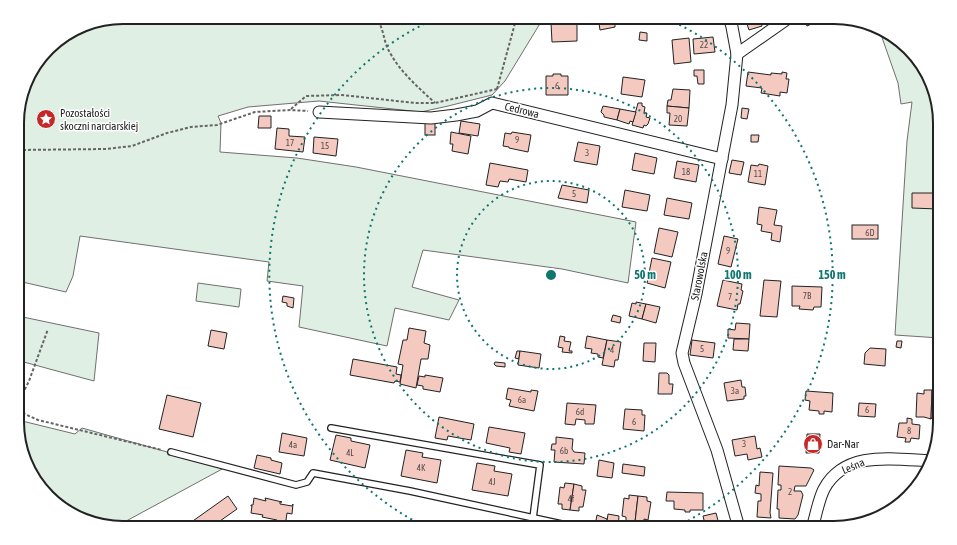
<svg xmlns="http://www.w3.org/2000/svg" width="957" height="545" font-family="'Asap Condensed',sans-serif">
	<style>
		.green { fill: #e0efe3; stroke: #6f6f6f }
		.building { fill: #f3c9c0; stroke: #222 }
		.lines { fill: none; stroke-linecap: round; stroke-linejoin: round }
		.lane-casing { stroke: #222; stroke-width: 8 }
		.street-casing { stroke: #222; stroke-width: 13 }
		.path { stroke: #646464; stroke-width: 2; stroke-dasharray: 3 2; stroke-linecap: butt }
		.lane { stroke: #fff; stroke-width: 5.5 }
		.street { stroke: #fff; stroke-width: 11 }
		.fence { stroke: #222; stroke-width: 1; stroke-dasharray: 5 2; stroke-linecap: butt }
		.ring { fill: none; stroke: #0f766e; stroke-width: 2; stroke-dasharray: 2 4 }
		.labels { text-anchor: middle; stroke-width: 3; stroke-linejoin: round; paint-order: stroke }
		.number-label { font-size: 9px; fill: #564c4a }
		.street-label { font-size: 11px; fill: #222; stroke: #fff }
		.poi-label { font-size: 11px; fill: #222; stroke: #fff; text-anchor: start }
		.rim { fill: none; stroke: #222; stroke-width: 2 }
		.centre { fill: #0f766e; stroke: #fff; stroke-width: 2 }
		.ring-label { font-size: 12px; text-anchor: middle; font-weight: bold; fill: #0f766e; stroke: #fff; stroke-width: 3; stroke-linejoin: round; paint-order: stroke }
	</style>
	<rect width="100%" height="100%" fill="#fff"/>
	<g class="green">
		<polygon points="123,17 544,17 505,81 492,95 448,106 421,112 319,101 248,107 218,116 221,123 220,152 297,158 356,167 636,222 628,283 562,269 423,250 412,287 459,300 449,320 395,308 387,346 299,327 303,286 267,281 269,262 80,236 73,276 66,292 18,281 18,110 28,76 53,44 83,25"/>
		<polygon points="879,29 887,31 922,64 940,116 940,338 895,335 907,141 912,102 901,104 898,83"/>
		<polygon points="198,283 241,289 239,307 196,301"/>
		<polygon points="18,316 99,333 94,381 20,361 18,366"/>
		<polygon points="18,420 75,434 82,428 224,468 117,526 70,514 35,481 18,435"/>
	</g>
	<g class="building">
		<polygon points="598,17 626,17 627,22 615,24 615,27 600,30"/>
		<polygon points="748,17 760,17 762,26 749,30 745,18"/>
		<polygon points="803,17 827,17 807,26"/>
		<polygon points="551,23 577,23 577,41 552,42"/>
		<polygon points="640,32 647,33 647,41 639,40"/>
		<polygon points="713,37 715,52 694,54 693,39"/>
		<polygon points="689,38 691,62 674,64 672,40"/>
		<polygon points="694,70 704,70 704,84 698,84 697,76 694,76"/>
		<polygon points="748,72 771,75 771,73 782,74 782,72 787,73 786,79 789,79 787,93 780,92 780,96 761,93 762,88 746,86"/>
		<polygon points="553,74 561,74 561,76 568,76 568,95 546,95 546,76 553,76"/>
		<polygon points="623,77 645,80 642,97 621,94"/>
		<polygon points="673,89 690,90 689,108 667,106 668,100 671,100"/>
		<polygon points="638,103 642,103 642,106 645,107 644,113 647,113 646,117 650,118 648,124 646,126 644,125 643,128 632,125"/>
		<polygon points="603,106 620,109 617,120 604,117 604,115 601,112"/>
		<polygon points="667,106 689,108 687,126 669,125 670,113 667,113"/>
		<polygon points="742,108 749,109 747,119 741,118"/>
		<polygon points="620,109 636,112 633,122 630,121 629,124 617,120"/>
		<polygon points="259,116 271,116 271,128 258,128"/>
		<rect x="425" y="121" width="10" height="14"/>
		<polygon points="461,121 480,124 478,136 459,133"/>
		<polygon points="277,128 289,129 289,136 305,137 303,152 275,149"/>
		<polygon points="451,132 471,136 468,154 452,151 453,144 450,144"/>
		<polygon points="512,132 531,135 528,152 509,148 509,147 503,146 505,133 511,134"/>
		<polygon points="751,135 759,135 758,142 751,142"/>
		<polygon points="314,137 338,139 336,156 313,153"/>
		<polygon points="578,142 600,146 597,165 574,161"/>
		<polygon points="635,153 657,158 654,174 632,170"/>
		<polygon points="732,160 744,162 741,175 729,173"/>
		<polygon points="677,161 699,165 696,182 674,178"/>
		<polygon points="490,163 528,170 526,182 509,179 508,182 500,181 498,187 486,185"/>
		<polygon points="759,164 768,166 765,185 748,182 751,165 758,166"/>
		<polygon points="562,185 589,190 587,203 558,198"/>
		<polygon points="625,190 650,195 647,211 622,207"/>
		<polygon points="912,193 938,193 938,209 912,208"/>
		<polygon points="667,198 692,203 689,219 664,215"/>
		<polygon points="759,207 777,210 774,225 782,226 780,242 771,240 772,233 761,231 762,225 757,224"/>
		<rect x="852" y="225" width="26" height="14"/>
		<polygon points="659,228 678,232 672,257 654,253"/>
		<polygon points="724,236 738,239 731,267 718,264"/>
		<polygon points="652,258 671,262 665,288 647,283"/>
		<polygon points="723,280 742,284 741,290 743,291 740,304 738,304 737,310 717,306"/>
		<polygon points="764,280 781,281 777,317 760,316"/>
		<polygon points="792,286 822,287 821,307 814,307 813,310 799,309 800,306 792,306"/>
		<polygon points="283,296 294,298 293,308 287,306 287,303 282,302"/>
		<polygon points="636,302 646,304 642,319 629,316 632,303 636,304"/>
		<polygon points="646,304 660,307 656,323 642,319"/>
		<polygon points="613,315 621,317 620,323 611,321"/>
		<polygon points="736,323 750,324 749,339 728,338 728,329 735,330"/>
		<polygon points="409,328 426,331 424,343 430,345 428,359 421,359 416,388 400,384 403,365 398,364 403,340 407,340"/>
		<polygon points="211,330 227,333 224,349 208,346"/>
		<polygon points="560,336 565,337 564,341 571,342 569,351 572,351 572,353 562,352 563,348 558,347"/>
		<polygon points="587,336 607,340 603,358 598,357 598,354 591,353 592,349 585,348"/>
		<polygon points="734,339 749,339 748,351 733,350"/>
		<polygon points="607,340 621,342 618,360 615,360 614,367 602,365"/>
		<polygon points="692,340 715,343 713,358 690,355"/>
		<polygon points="897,341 902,341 901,348 896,347"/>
		<polygon points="644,343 656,343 655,362 643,361"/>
		<polygon points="870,348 886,349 885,366 864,364 865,353"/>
		<polygon points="517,351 520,351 519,359 515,358"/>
		<polygon points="520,351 541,354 539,368 518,365"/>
		<polygon points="353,359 397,367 396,374 401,375 400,382 395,381 394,383 350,375"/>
		<polygon points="495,362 505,363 505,367 496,366 494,364"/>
		<polygon points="659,373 667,373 669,375 669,384 673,384 672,394 658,394"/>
		<polygon points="425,375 443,378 440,392 423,389 423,386 417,385 419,376 425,377"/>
		<polygon points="741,380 742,387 745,387 746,396 744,396 744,399 727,401 724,383"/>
		<polygon points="508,388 531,392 531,390 538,391 534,411 509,406 511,400 506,399"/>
		<polygon points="924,390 932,390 931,419 924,417 916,417 917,393 924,394"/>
		<polygon points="932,390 940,391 940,418 931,418 931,419"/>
		<polygon points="806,391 833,393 832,412 824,411 824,414 819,414 819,411 809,410 810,401 805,400"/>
		<polygon points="167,395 201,403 193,437 159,429"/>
		<polygon points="567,403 596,405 594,424 585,424 585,420 576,419 575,425 565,424"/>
		<polygon points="859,403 876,404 875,417 858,416"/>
		<polygon points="625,409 642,410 642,415 645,415 644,431 623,429"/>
		<polygon points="439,417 474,424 471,440 448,436 447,440 435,438"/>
		<polygon points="907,418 912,419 912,424 920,425 919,439 911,438 910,442 905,442 906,438 897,437 899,423 907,423"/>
		<polygon points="489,427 525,433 521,454 509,452 510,448 486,443"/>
		<polygon points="282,433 307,438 304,456 279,452"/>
		<polygon points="807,434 820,434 819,453 806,453"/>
		<polygon points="336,435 351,438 351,441 370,445 365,468 330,460"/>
		<polygon points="755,436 757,449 760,448 762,457 748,460 747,454 735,456 732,440"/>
		<polygon points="556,437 573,439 572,449 574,452 585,453 584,464 554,462 555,450 551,450 552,444 556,444"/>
		<polygon points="406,450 423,453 422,457 441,460 437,483 401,476"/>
		<polygon points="257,455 271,458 271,460 282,463 280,474 254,468"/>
		<polygon points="599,460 614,463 612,478 597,476"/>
		<polygon points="477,463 495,466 494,471 512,474 508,496 472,490"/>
		<polygon points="623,464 645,467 644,476 622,473"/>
		<polygon points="779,466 811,468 814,470 806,486 795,486 794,491 801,491 803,495 798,515 795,519 779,518 779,509 777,509 778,490 781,490 781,485 778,485"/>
		<polygon points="760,472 773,473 770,513 771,518 757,517 758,501 761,501 761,494 755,493 756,485 759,486"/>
		<polygon points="565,483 574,484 570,510 562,509 562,504 558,504 560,487 564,488"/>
		<polygon points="574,484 582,486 582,490 586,490 583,507 579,507 579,511 570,510"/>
		<polygon points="667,492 703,493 703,510 690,510 690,512 685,512 685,510 674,509 674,501 666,501"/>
		<polygon points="629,495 638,496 635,522 626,521 626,517 622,516 624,498 629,499"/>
		<polygon points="228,496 237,509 210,528 194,528 190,523"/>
		<polygon points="638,496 647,497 647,501 651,502 648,520 644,519 644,523 635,522"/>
		<polygon points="254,498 266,501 265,498 282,502 280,502 280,504 292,506 293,504 292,514 287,513 286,520 288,521 288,528 275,528 277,520 262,517 263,515 251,513 252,506 251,506 251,505 253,505"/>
		<polygon points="716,513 720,528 706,528 703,516"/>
		<polygon points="608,514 619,516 618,528 606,528"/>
		<polygon points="597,515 607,519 606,528 595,526"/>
	</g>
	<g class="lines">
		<g class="lane-casing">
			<g id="lane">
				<polyline points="331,428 540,465 533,518"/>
				<polyline points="171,452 296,485 307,482 313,473 410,491 580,528"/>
			</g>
		</g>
		<g class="street-casing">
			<g id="street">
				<polyline points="729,17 732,27 737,54 732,105 696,294 682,353 684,363 717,450 739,528"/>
				<polyline points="737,54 790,17"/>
				<polyline points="319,112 431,118 456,115 477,111 492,103 722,159"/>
				<path d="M812,528c4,-12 6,-27 12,-39 21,-39 69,-30 106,-28"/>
			</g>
		</g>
		<g class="path">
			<path d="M375,17c9,9 8,24 14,34 11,21 29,36 46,52"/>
			<polyline points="497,89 514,27 516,17"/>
			<polyline points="291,109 306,96 342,95 415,103 435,103 497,89"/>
			<polyline points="18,150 106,149 132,146 167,133 191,127 217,125 255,112 290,110 308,111"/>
			<polyline points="18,403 29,381 48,329"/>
			<polyline points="18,411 38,420 162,450"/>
		</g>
		<use href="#lane" class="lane"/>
		<use href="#street" class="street"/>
		<polyline class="fence" points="18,361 19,361 18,366"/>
	</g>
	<g class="ring">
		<circle cx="551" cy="275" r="94"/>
		<circle cx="551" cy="275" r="187"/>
		<path d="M428 528A281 281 0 0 1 439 17M663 17A281 281 0 0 1 674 528"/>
	</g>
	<defs>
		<g id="sight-disc" transform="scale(1)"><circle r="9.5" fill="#c62828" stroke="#fff"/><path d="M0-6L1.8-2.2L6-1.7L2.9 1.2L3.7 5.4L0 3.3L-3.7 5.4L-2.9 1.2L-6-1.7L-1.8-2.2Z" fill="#fff"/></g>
		<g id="shop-disc" transform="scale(1)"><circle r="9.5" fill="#c62828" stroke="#fff"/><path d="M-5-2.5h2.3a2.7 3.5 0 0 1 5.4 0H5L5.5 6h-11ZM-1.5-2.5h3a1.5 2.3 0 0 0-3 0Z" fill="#fff"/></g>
	</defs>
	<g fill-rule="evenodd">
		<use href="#sight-disc" x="46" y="119"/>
		<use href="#shop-disc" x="813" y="444"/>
	</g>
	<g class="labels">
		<g class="number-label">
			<text x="704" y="48">22</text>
			<text x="557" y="89">6</text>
			<text x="678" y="122">20</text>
			<text x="517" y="143">9</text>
			<text x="290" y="146">17</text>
			<text x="325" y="149">15</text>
			<text x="587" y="156">3</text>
			<text x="686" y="175">18</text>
			<text x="758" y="177">11</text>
			<text x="574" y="197">5</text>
			<text x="870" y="236">6D</text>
			<text x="728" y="254">9</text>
			<text x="807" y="299">7B</text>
			<text x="730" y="300">7</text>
			<text x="702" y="352">5</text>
			<text x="612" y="353">4</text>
			<text x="735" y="394">3a</text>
			<text x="522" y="403">6a</text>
			<text x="867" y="413">6</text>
			<text x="580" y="415">6d</text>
			<text x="634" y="425">6</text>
			<text x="909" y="434">8</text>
			<text x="744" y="447">3</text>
			<text x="293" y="448">4a</text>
			<text x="564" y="454">6b</text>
			<text x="350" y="456">4L</text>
			<text x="421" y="471">4K</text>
			<text x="492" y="485">4J</text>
			<text x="790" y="495">2</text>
			<text x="571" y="502">4f</text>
		</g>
		<g class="street-label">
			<text transform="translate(522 110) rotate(14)" y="4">Cedrowa</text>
			<text transform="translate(699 276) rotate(-79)" y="4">Starowolska</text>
			<text transform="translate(853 466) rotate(-23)" y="4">Leśna</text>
		</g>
		<g class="poi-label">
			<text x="60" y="117">Pozostałości<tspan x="60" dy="13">skoczni narciarskiej</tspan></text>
			<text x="827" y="448">Dar-Nar</text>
		</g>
	</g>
	<path d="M0 0H957V545H0ZM123 24H834A99 99 0 0 1 933 123V422A99 99 0 0 1 834 521H123A99 99 0 0 1 24 422V123A99 99 0 0 1 123 24Z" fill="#fff" fill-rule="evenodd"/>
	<path class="rim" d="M123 24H834A99 99 0 0 1 933 123V422A99 99 0 0 1 834 521H123A99 99 0 0 1 24 422V123A99 99 0 0 1 123 24Z"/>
	<circle cx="551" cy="275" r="6" class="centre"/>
	<g class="ring-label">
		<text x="645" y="279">50 m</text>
		<text x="738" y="279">100 m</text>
		<text x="832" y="279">150 m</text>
	</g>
</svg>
